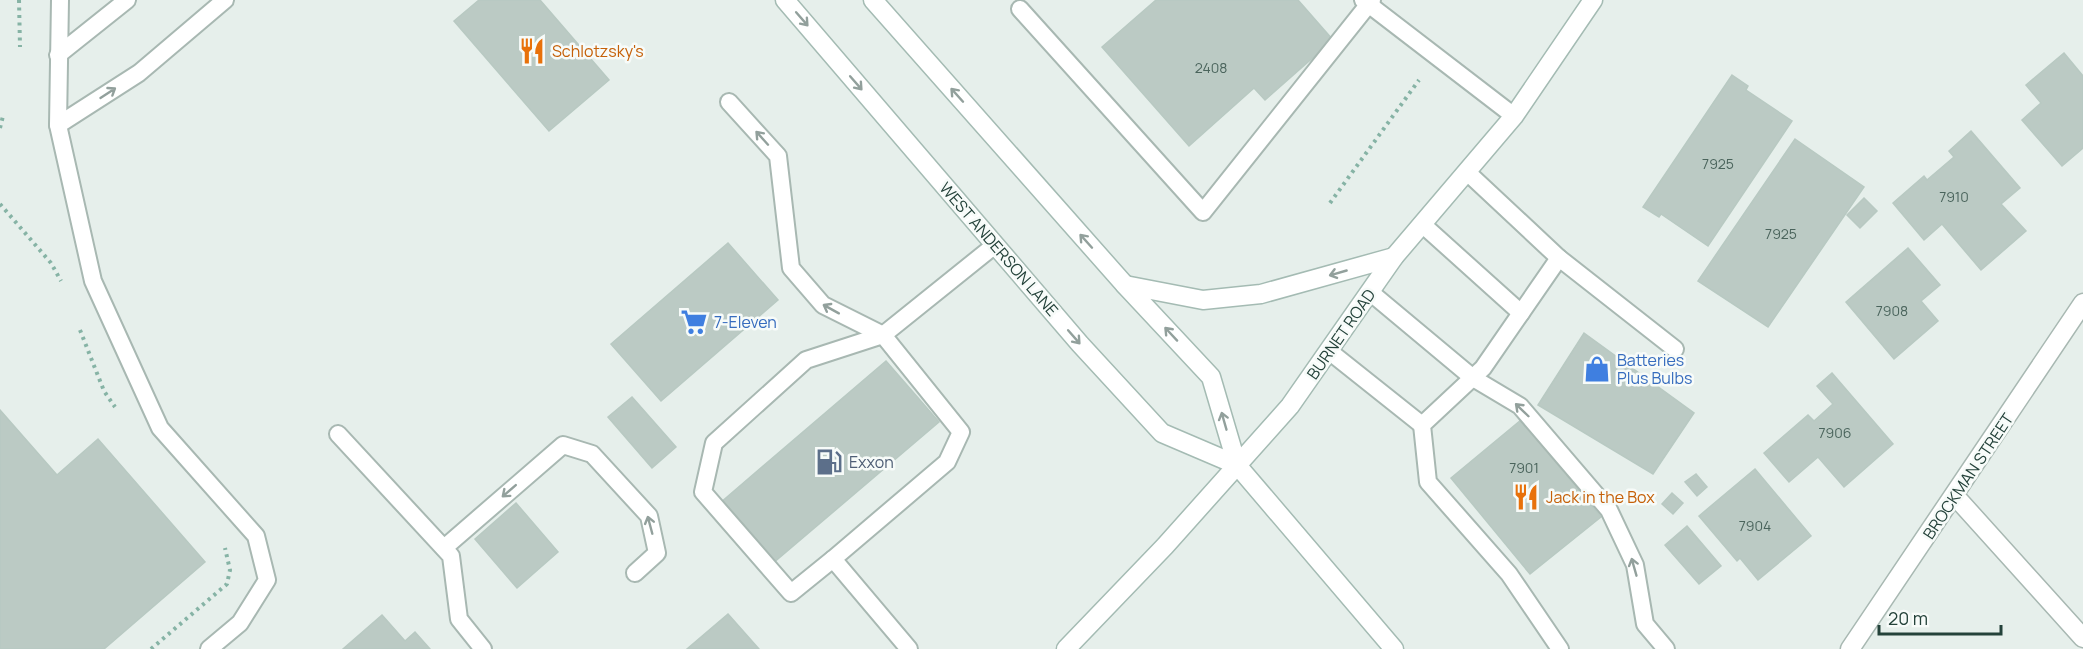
<svg xmlns="http://www.w3.org/2000/svg" width="2083" height="649" font-family="Manrope,sans-serif">
	<style>
		.building { fill: #bbcac4; stroke: #b8c9c2; stroke-width: 1.5 }
		.lines { fill: none; stroke-linecap: round; stroke-linejoin: round }
		.lane-casing { stroke: #a8b8b2; stroke-width: 20 }
		.street-casing { stroke: #a8b8b2; stroke-width: 21 }
		.secondary-casing { stroke: #a4bbb3; stroke-width: 21 }
		.path { stroke: #86b3a5; stroke-width: 4; stroke-dasharray: 3 4.5; stroke-linecap: butt }
		.lane { stroke: #fff; stroke-width: 16 }
		.street { stroke: #fff; stroke-width: 18 }
		.secondary { stroke: #fff; stroke-width: 18 }
		.oneway { stroke: #92a09c }
		.labels { text-anchor: middle; stroke-width: 5; stroke-linejoin: round; paint-order: stroke }
		.number-label { font-size: 14px; fill: #4a645c }
		.food-label { font-size: 16px; fill: #c56008; stroke: #f7fbf9; text-anchor: start }
		.street-label { font-size: 16px; fill: #24423a; stroke: #f7fbf9 }
		.shop-label { font-size: 16px; fill: #366cbe; stroke: #f7fbf9; text-anchor: start }
		.service-label { font-size: 16px; fill: #4e5e75; stroke: #f7fbf9; text-anchor: start }
	</style>
	<rect width="100%" height="100%" fill="#e6efeb"/>
	<g class="building">
		<polygon points="479,0 540,0 609,80 549,131 454,21"/>
		<polygon points="1156,0 1298,0 1333,40 1265,100 1254,88 1189,146 1102,47"/>
		<polygon points="2064,53 2083,76 2083,148 2062,166 2022,120 2041,103 2026,85"/>
		<polygon points="1732,75 1748,86 1746,90 1792,121 1708,246 1661,214 1659,217 1643,207"/>
		<polygon points="1971,131 2020,188 2001,204 2026,231 1981,270 1942,224 1924,240 1893,203 1924,176 1927,180 1954,157 1949,151"/>
		<polygon points="1795,139 1864,187 1768,327 1698,281"/>
		<polygon points="1864,198 1877,211 1860,228 1847,215"/>
		<polygon points="728,243 778,300 661,401 611,344"/>
		<polygon points="1908,248 1940,285 1921,301 1938,321 1894,359 1846,302"/>
		<polygon points="1584,333 1694,413 1653,474 1538,405"/>
		<polygon points="886,361 939,422 772,564 720,503"/>
		<polygon points="1832,373 1893,444 1844,487 1818,457 1789,482 1764,453 1808,415 1814,421 1833,404 1817,386"/>
		<polygon points="632,397 676,447 652,468 608,417"/>
		<polygon points="0,410 57,475 98,439 205,562 104,649 0,649"/>
		<polygon points="1521,420 1601,517 1530,574 1451,478"/>
		<polygon points="1755,469 1811,536 1758,580 1740,558 1737,561 1699,516"/>
		<polygon points="1696,474 1707,487 1697,496 1685,482"/>
		<polygon points="1672,493 1683,503 1673,514 1662,504"/>
		<polygon points="516,503 558,552 517,588 475,539"/>
		<polygon points="1687,526 1721,566 1699,584 1665,545"/>
		<polygon points="728,614 759,649 687,649"/>
		<polygon points="382,615 405,641 415,632 430,649 343,649"/>
	</g>
	<g class="lines">
		<g class="lane-casing">
			<g id="lane">
				<polyline points="60,0 58,125 93,281 160,428 256,536 267,580 240,623 209,649"/>
				<polyline points="1363,0 1514,116"/>
				<polyline points="1020,9 1203,212 1372,0"/>
				<polyline points="58,55 127,0"/>
				<polyline points="729,102 778,156 791,268 823,305 883,335 961,432 947,462 833,559 909,649"/>
				<polyline points="58,125 139,73 225,0"/>
				<polyline points="1467,172 1559,258"/>
				<polyline points="1422,224 1521,313"/>
				<polyline points="1370,292 1473,378 1520,406 1609,510 1635,565 1645,624 1666,649"/>
				<polyline points="1329,351 1422,425"/>
				<polyline points="338,434 451,556 459,619 483,649"/>
				<polyline points="444,548 563,445 592,454 649,516 657,553 635,573"/>
				<polyline points="833,559 791,593 703,492 714,443 806,360 883,335 995,245"/>
				<polyline points="1560,649 1509,574 1428,482 1422,425 1483,368 1559,258 1675,349"/>
			</g>
		</g>
		<g class="street-casing">
			<g id="street">
				<polyline points="1955,496 2083,638"/>
				<polyline points="1850,649 2083,303"/>
			</g>
		</g>
		<g class="secondary-casing">
			<g id="secondary">
				<polyline points="785,0 1080,344 1162,433 1237,465"/>
				<polyline points="873,0 1125,285 1211,377 1237,465 1394,649"/>
				<polyline points="1125,285 1203,300 1261,294 1394,257"/>
				<polyline points="1066,649 1165,546 1290,406 1394,257 1514,116 1593,0"/>
			</g>
		</g>
		<g class="path">
			<polyline points="19,0 20,47"/>
			<polyline points="0,128 3,116"/>
			<polyline points="1330,203 1419,80"/>
			<polyline points="0,204 51,263 61,281"/>
			<polyline points="80,330 104,391 115,407"/>
			<polyline points="151,649 227,584 230,570 225,548"/>
		</g>
		<use href="#lane" class="lane"/>
		<use href="#street" class="street"/>
		<use href="#secondary" class="secondary"/>
	</g>
	<defs><path id="oneway-shaft" d="M-6 0H5M1.5-3L5.5 0L1.5 3" fill="none" stroke-width="1.6" stroke-linecap="round" stroke-linejoin="round" transform="scale(1.5)"/></defs>
	<g class="oneway">
		<use href="#oneway-shaft" transform="translate(802 19) rotate(49)"/>
		<use href="#oneway-shaft" transform="translate(856 83) rotate(49)"/>
		<use href="#oneway-shaft" transform="translate(108 93) rotate(-33)"/>
		<use href="#oneway-shaft" transform="translate(957 95) rotate(-132)"/>
		<use href="#oneway-shaft" transform="translate(762 138) rotate(-132)"/>
		<use href="#oneway-shaft" transform="translate(1086 241) rotate(-132)"/>
		<use href="#oneway-shaft" transform="translate(1338 273) rotate(164)"/>
		<use href="#oneway-shaft" transform="translate(831 309) rotate(-151)"/>
		<use href="#oneway-shaft" transform="translate(1171 334) rotate(-133)"/>
		<use href="#oneway-shaft" transform="translate(1074 337) rotate(49)"/>
		<use href="#oneway-shaft" transform="translate(1522 410) rotate(-136)"/>
		<use href="#oneway-shaft" transform="translate(1224 421) rotate(-106)"/>
		<use href="#oneway-shaft" transform="translate(509 491) rotate(139)"/>
		<use href="#oneway-shaft" transform="translate(650 525) rotate(-105)"/>
		<use href="#oneway-shaft" transform="translate(1634 567) rotate(-106)"/>
	</g>
	<defs>
		<g id="restaurant-bare" transform="scale(2.07)"><path d="M-5-6h1v4h1v-4h1v4h1v-4h1v5L-1.5 .5V6h-2V.5L-5-1ZM5-6V6H3V1.5H1.5Q1.5-4 5-6Z" fill="#e8710a" stroke="#f7fbf9" stroke-width="2.5" paint-order="stroke"/></g>
		<g id="supermarket-bare" transform="scale(2.07)"><path d="M-6-5.5h2.5l.6 2H6L4.5 2H-2.5L-4.4-4H-6ZM-1.5 3.2a1.3 1.3 0 1 0 .1 0ZM3 3.2a1.3 1.3 0 1 0 .1 0Z" fill="#3f7fe0" stroke="#f7fbf9" stroke-width="2.5" paint-order="stroke"/></g>
		<g id="shop-bare" transform="scale(2.07)"><path d="M-5-2.5h2.3a2.7 3.5 0 0 1 5.4 0H5L5.5 6h-11ZM-1.5-2.5h3a1.5 2.3 0 0 0-3 0Z" fill="#3f7fe0" stroke="#f7fbf9" stroke-width="2.5" paint-order="stroke"/></g>
		<g id="fuel-bare" transform="scale(2.07)"><path d="M-5.5-6h7V0h2V4h1.3V-2.5L3-4.5l.8-.8L6-3V5H2.5V1h-1V6h-7ZM-4.2-4.7v3.2H.2V-4.7Z" fill="#5c6f8a" stroke="#f7fbf9" stroke-width="2.5" paint-order="stroke"/></g>
	</defs>
	<g fill-rule="evenodd">
		<use href="#restaurant-bare" x="532" y="51"/>
		<use href="#supermarket-bare" x="694" y="322"/>
		<use href="#shop-bare" x="1597" y="369"/>
		<use href="#fuel-bare" x="829" y="462"/>
		<use href="#restaurant-bare" x="1526" y="497"/>
	</g>
	<g class="labels">
		<g class="number-label">
			<text x="1211" y="73">2408</text>
			<text x="1718" y="169">7925</text>
			<text x="1954" y="202">7910</text>
			<text x="1781" y="239">7925</text>
			<text x="1892" y="316">7908</text>
			<text x="1835" y="438">7906</text>
			<text x="1524" y="473">7901</text>
			<text x="1755" y="531">7904</text>
		</g>
		<g class="food-label">
			<text x="552" y="57">Schlotzsky's</text>
			<text x="1546" y="503">Jack in the Box</text>
		</g>
		<g class="street-label">
			<text transform="translate(999 249) rotate(49)" y="6">WEST ANDERSON LANE</text>
			<text transform="translate(1341 334) rotate(-55)" y="6">BURNET ROAD</text>
			<text transform="translate(1968 476) rotate(-56)" y="6">BROCKMAN STREET</text>
		</g>
		<g class="shop-label">
			<text x="714" y="328">7-Eleven</text>
			<text x="1617" y="366">Batteries<tspan x="1617" dy="18">Plus Bulbs</tspan></text>
		</g>
		<g class="service-label">
			<text x="849" y="468">Exxon</text>
		</g>
	</g>
	<path d="M1879 625v9h122v-9" fill="none" stroke="#24423a" stroke-width="3"/>
	<text x="1888" y="625" font-size="18" fill="#24423a" stroke="#f7fbf9" stroke-width="4.5" paint-order="stroke">20 m</text>
</svg>
